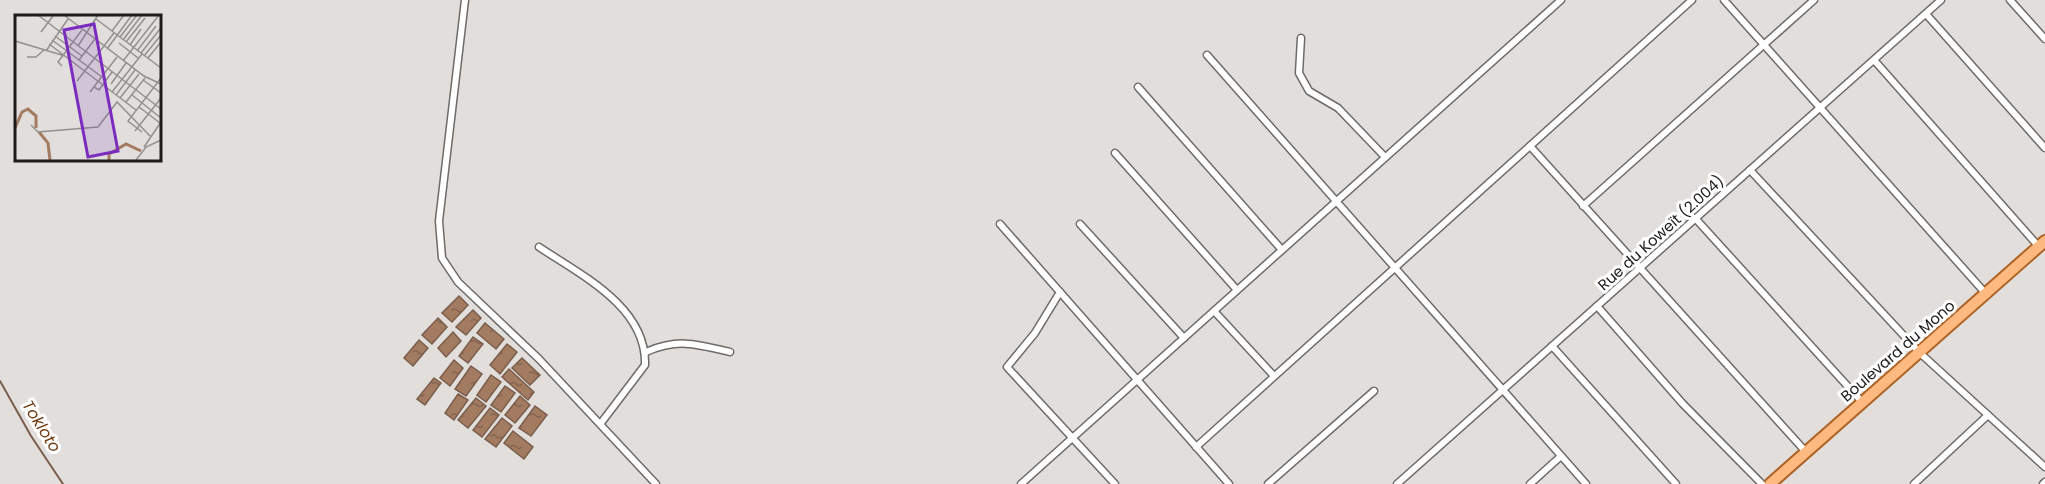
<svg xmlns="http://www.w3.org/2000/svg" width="2045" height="484" font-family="Poppins,sans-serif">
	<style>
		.water { fill: url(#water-ripples); stroke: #7a5e4c; stroke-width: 1.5 }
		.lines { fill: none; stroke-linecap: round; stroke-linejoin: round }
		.stream { stroke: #7a5e4c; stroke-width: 2 }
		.street-casing { stroke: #6e6b69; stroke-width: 9 }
		.primary-casing { stroke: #ae6325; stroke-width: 14 }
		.street { stroke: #fff; stroke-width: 6 }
		.primary { stroke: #fdb980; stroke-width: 10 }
		.labels { text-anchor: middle; stroke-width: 6; stroke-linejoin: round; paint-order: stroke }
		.street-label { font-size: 15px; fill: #1c1a1a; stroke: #fff }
		.water-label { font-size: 16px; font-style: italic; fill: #723d13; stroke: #fff }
		.inset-river { fill: none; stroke: #a37b61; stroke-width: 3 }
		.inset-road { fill: none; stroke: #93908e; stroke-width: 1.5 }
		.view { fill: #7b2cbf; fill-opacity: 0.15; stroke: #7b2cbf; stroke-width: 3 }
		.inset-edge { fill: none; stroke: #1c1a1a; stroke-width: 3 }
	</style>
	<defs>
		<pattern id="water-ripples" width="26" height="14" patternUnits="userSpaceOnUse" patternTransform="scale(1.5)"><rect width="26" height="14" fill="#a37b61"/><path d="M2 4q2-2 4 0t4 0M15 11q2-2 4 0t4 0" fill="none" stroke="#84644f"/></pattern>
	</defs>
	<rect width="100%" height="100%" fill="#e2dedc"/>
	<g class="water">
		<polygon points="459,296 468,305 452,322 442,313"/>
		<polygon points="473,310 481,318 466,335 456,327"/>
		<polygon points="438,318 447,327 432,344 422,335"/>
		<polygon points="485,323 504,339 496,349 477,333"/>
		<polygon points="453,332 461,341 446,357 438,348"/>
		<polygon points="473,337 483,344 468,363 459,356"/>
		<polygon points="419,340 428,348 413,366 404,358"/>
		<polygon points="507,344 517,352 500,374 490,365"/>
		<polygon points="522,358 540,375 530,385 512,368"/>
		<polygon points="454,360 463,368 450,386 440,378"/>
		<polygon points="471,366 482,374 466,396 455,389"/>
		<polygon points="509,369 534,392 528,400 502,377"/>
		<polygon points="491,375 501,382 486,402 477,395"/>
		<polygon points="434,378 441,383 425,405 417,399"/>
		<polygon points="505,386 515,393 501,412 491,405"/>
		<polygon points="458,394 468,400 454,420 445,413"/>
		<polygon points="520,396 530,405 515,423 505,415"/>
		<polygon points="476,398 486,406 468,428 458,420"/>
		<polygon points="535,406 547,415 531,436 519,428"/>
		<polygon points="490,408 499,415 482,437 473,430"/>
		<polygon points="502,418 512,426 496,447 485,439"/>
		<polygon points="513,431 533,447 524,459 504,443"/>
	</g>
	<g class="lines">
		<polyline class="stream" points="0,381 31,436 63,484"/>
		<g class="street-casing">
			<g id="street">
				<polyline points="465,0 439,221 442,258 458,282 539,359 656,484"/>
				<polyline points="1724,0 1987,295"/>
				<polyline points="2010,0 2045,39"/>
				<polyline points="1926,14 2045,148"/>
				<polyline points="1301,38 1299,73 1309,91 1338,108 1385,157"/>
				<polyline points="1207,55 1586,484"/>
				<polyline points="1874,60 2040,248"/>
				<polyline points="1138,87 1282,250"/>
				<polyline points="1530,146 1806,452"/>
				<polyline points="1115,153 1237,290"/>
				<polyline points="1750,170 1920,353 2045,467"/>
				<polyline points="1583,206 1814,0"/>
				<polyline points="1695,218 1862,402"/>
				<polyline points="1000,224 1229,484"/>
				<polyline points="1080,224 1184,338"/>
				<path d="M539,247c42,28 108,60 106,118l-44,58"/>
				<polyline points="1060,292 1035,333 1007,367 1115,484"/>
				<polyline points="1597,306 1683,404 1762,484"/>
				<polyline points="1214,311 1274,376"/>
				<polyline points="1552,346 1676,484"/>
				<path d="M646,352c32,-14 51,-8 84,0"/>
				<polyline points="1196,447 1692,0"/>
				<polyline points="1021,484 1561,0"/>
				<polyline points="1268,484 1374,391"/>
				<polyline points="1397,484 1941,0"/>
				<polyline points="1530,484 1561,456"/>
				<polyline points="1914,484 1988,415"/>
				<polyline points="2043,484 2045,482"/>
			</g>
		</g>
		<g class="primary-casing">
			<polyline id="primary" points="1770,484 2045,241"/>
		</g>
		<use href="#street" class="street"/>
		<use href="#primary" class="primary"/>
	</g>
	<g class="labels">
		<g class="street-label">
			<text transform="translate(1661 233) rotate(-42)" y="5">Rue du Koweït (2.004)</text>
			<text transform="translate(1898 351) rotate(-41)" y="5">Boulevard du Mono</text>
		</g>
		<g class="water-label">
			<text transform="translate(42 426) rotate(58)" y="6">Tokloto</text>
		</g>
	</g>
	<g transform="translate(15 15)">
		<rect width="146" height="146" fill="#e2dedc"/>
		<path class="inset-river" d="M0,113l7,-16 6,-3 8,7v12M24,117l9,11 2,17M94,145v-6l17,-10 15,7"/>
		<path class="inset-road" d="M23,0l123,94M49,0l80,61 17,8M81,4l65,49M97,16l12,-16M26,17l12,-16M40,21l27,20M105,22l17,-22M37,25l50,37M108,25l19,-25M0,26l50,15M111,27l19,-24M104,28l19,15M34,29l87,66M115,30l11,-16M63,31l20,-31M92,34l25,-34M31,36l22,-32M122,36l19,-25M126,38l19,-24M129,41l17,-21M12,42h9l8,-7M133,43l13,-16M64,45l16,-21M108,46l36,-46M47,51l-4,-4 24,-32M128,65l18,13M62,66l37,-48M96,69l15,-21M79,72l5,3 13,-18M75,77l27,-35M97,77l30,-38M101,80l19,-25M117,80l29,23M105,83l19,-24M111,87l19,-24M124,92l21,16M16,110l7,7 60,-5 19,-25 34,35M120,116l26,-33M127,117l-14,-11 33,-43M129,132l17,-25M121,145l10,-13 15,-7"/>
		<path class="view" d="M79,9l24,127 -30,6 -24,-127z"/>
		<rect width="146" height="146" class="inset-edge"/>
	</g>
</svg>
